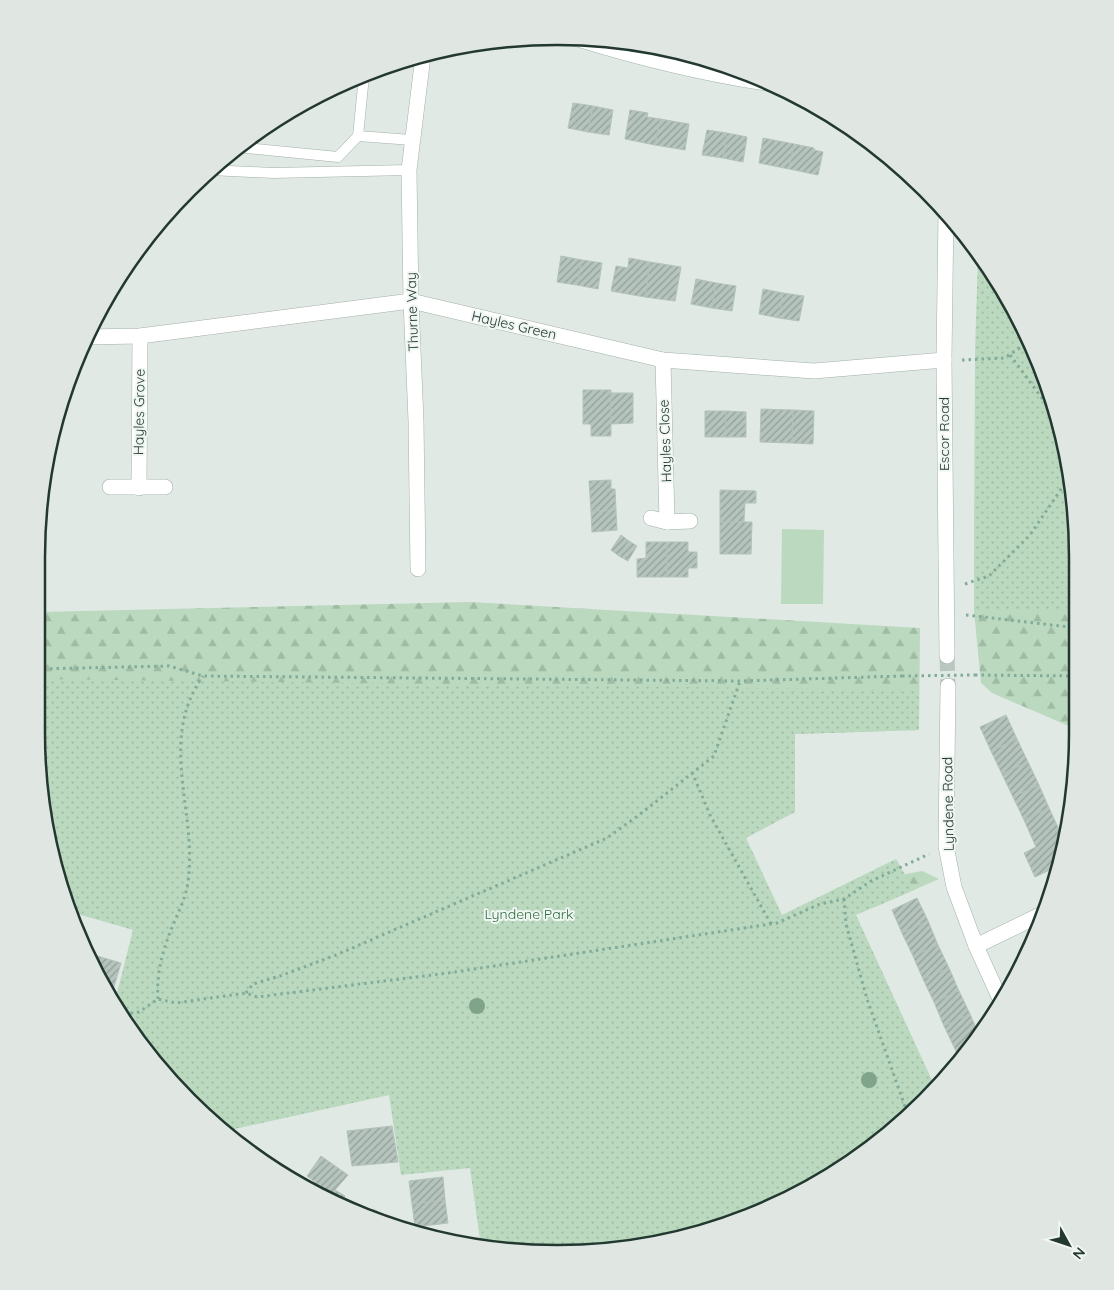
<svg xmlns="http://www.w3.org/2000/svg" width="1114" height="1290" font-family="Quicksand,sans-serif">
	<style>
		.green { fill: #bad9bf }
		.forest { fill: url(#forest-firs) }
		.park { fill: url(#park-dots) }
		.building { fill: url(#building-hatch); stroke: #b3c2ba }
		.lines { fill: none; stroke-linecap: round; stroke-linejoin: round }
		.street-tunnel { stroke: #bac6c0; stroke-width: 15; stroke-dasharray: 15 8; stroke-linecap: butt }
		.lane-casing { stroke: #a3b0aa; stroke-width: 11 }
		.street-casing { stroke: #a3b0aa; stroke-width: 16 }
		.secondary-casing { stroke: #a0b4ab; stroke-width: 16 }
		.path { stroke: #82ab9a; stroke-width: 3; stroke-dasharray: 2.5 4; stroke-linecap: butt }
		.lane { stroke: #fff; stroke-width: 10 }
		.street { stroke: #fff; stroke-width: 15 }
		.secondary { stroke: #fff; stroke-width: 15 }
		.path-bridge { stroke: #82ab9a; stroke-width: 3; stroke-dasharray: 2.5 4; stroke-linecap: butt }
		.tree { fill: #7fa48a }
		.labels { text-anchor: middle; stroke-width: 4; stroke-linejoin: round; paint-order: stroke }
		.street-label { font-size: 14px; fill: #223830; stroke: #f0f6f2 }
		.park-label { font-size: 14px; fill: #2f6c41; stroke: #f0f6f2 }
		.rim { fill: none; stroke: #223830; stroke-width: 2.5 }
	</style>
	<defs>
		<pattern id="forest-firs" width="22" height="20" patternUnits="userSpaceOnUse" patternTransform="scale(1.25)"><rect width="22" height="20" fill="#bad9bf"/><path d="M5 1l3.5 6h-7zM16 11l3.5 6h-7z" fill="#a0bba4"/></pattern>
		<pattern id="park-dots" width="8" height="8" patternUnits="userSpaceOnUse" patternTransform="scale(1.25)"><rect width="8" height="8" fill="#bad9bf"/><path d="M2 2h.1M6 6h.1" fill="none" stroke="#a0bba4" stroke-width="1.8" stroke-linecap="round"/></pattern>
		<pattern id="building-hatch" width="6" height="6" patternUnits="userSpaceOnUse" patternTransform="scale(1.25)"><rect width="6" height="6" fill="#b5c4bd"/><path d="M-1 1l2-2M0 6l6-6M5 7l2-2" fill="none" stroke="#93a09a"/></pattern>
	</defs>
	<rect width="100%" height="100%" fill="#e0e9e4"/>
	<polygon class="green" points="782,529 824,530 823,604 781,604"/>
	<g class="forest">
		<polygon points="978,255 1008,297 1050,390 1077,528 1078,730 992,693 981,683 974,611 975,421 989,421"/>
		<polygon points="470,602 920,628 919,730 795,734 795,812 71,912 54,868 36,733 38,612"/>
		<polygon points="922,871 939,879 875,907 875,888 906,874"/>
	</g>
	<g class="park">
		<polygon points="978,255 1008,297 1050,390 1077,523 1077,611 974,611 975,351"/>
		<polygon points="37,679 919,690 919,730 795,734 795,812 746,838 782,915 896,859 914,890 856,915 936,1089 925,1101 818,1184 724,1226 591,1253 489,1249 481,1247 470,1168 401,1175 389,1095 230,1130 220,1128 165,1076 115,1001 133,930 71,912 54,867 36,733"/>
	</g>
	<g class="building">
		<polygon points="573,103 593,106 588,132 568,128"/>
		<polygon points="593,106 613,110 609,135 588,132"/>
		<polygon points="630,110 648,113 647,117 660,119 655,145 625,139"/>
		<polygon points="660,119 689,124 685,150 655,145"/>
		<polygon points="707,130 727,133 723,158 702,155"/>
		<polygon points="727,133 747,137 743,162 723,158"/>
		<polygon points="763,138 794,144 789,169 759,163"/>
		<polygon points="794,144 814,148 814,150 823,152 818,175 789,169"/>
		<polygon points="561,256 582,260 577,285 557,282"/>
		<polygon points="629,258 650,262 645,297 611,291 616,266 628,268"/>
		<polygon points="582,260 602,263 598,289 577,285"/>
		<polygon points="650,262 681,267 675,301 645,297"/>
		<polygon points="696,279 716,283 712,308 691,304"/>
		<polygon points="716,283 736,286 732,311 712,308"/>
		<polygon points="763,289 783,293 779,318 759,314"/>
		<polygon points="783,293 804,296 799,321 779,318"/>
		<polygon points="583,390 611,390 611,436 591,436 591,424 583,424"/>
		<polygon points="611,393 633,393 633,423 611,424"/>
		<polygon points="761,409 793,410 792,443 760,442"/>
		<polygon points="793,410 814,411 813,444 792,443"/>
		<polygon points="705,411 726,411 725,437 705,437"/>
		<polygon points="726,411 746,412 746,437 725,437"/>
		<polygon points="611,480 611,489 615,489 616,510 591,511 589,481"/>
		<polygon points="720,490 756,491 756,503 745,503 744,522 720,522"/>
		<polygon points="616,510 617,530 592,532 591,511"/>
		<polygon points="720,522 752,522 751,554 720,554"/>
		<polygon points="621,535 629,541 619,556 611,550"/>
		<polygon points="629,541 637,546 628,561 619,556"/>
		<polygon points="646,542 667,542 667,577 637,577 637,559 646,558"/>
		<polygon points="667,542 688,542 688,552 697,552 697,568 688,568 688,577 667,577"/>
		<polygon points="1006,715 1017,739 991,751 980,727"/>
		<polygon points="1017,739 1028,762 1002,774 991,751"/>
		<polygon points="1028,762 1039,785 1013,797 1002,774"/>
		<polygon points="1039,785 1049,808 1024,820 1013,797"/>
		<polygon points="1049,808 1062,836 1068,833 1068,834 1058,866 1035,877 1024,853 1036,847 1024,820"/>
		<polygon points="917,898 928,921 902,933 892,910"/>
		<polygon points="928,921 938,945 913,956 902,933"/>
		<polygon points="938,945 949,968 923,979 913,956"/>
		<polygon points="86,953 97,956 93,968 90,964"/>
		<polygon points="97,956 121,963 113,990 106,988 93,968"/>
		<polygon points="949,968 959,991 934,1002 923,979"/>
		<polygon points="959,991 970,1014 944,1026 934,1002"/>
		<polygon points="970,1014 979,1035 976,1039 955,1049 944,1026"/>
		<polygon points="976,1039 960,1059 955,1049"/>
		<polygon points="392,1126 398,1162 352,1166 347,1131"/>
		<polygon points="321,1156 348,1175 335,1190 345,1196 340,1204 311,1187 315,1182 307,1176"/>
		<polygon points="443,1177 445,1200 412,1204 409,1181"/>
		<polygon points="445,1200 448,1223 415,1227 412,1204"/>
	</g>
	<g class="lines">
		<polyline class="street-tunnel" points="947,656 948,686"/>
		<g class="lane-casing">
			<g id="lane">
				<polyline points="364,76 358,136 412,140"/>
				<polyline points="247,148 338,157 358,136"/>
				<polyline points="210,170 273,173 409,170"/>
			</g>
		</g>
		<g class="street-casing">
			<g id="street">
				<polyline points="946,211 944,360 947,656"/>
				<polyline points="86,337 140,336 411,301 663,360 814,371 944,360"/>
				<polyline points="663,360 667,522"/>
				<polyline points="110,487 165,487"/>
				<polyline points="139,488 140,336"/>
				<polyline points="651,518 667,522 690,521"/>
				<polyline points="418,569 416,421 411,301 409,170 423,56"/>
				<polyline points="948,686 946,846 954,887 976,946 1001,1001"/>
				<polyline points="976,946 1044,913"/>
				<polyline points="371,1218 372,1217"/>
			</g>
		</g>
		<g class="secondary-casing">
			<path id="secondary" d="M575,38c64,20 130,36 197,46"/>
		</g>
		<g class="path">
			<polyline points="1010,355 1056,417"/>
			<polyline points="962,360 1004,358 1029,342"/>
			<polyline points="965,584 989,576 1030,535 1068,479"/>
			<polyline points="966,615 1077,628"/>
			<polyline points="37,669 169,666 203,676 740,681 902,676"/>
			<polyline points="975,675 1077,676"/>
			<polyline points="692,772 710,815 771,924"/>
			<polyline points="844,899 846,924 867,999 908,1115"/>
			<polyline points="246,993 253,984 280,976 336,955 607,838 639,815 714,756 740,681"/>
			<path d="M158,999c-2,-26 5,-50 15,-74 6,-14 13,-28 15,-43 10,-70 -31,-141 15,-206"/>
			<polyline points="124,1014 139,1012 158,999 176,1003 246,993 257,997 448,973 777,923 820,904 844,899 871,881 929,854"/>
		</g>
		<use href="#lane" class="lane"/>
		<use href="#street" class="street"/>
		<use href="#secondary" class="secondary"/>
		<polyline class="path-bridge" points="902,676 975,675"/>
	</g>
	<g class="tree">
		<circle cx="477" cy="1006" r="8"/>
		<circle cx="869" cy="1080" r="8"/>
	</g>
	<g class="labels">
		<g class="street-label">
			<text transform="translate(412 312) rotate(-92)" y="5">Thurne Way</text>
			<text transform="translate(514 325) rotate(13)" y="5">Hayles Green</text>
			<text transform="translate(139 412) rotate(-89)" y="5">Hayles Grove</text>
			<text transform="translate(944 434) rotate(-90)" y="5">Escor Road</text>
			<text transform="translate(665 441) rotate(-92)" y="5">Hayles Close</text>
			<text transform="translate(948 804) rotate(-91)" y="5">Lyndene Road</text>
		</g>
		<g class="park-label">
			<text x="529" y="919">Lyndene Park</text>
		</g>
	</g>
	<path d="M0 0H1114V1290H0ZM557 45H557A512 512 0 0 1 1069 557V733A512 512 0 0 1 557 1245H557A512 512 0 0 1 45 733V557A512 512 0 0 1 557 45Z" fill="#e0e7e2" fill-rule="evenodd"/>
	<path class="rim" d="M557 45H557A512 512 0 0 1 1069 557V733A512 512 0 0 1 557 1245H557A512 512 0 0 1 45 733V557A512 512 0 0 1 557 45Z"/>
	<g transform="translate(1069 1245) rotate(130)" stroke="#f0f6f2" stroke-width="4" paint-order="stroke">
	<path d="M0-4L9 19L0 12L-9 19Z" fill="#223830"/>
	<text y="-8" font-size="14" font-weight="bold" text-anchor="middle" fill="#223830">N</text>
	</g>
</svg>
